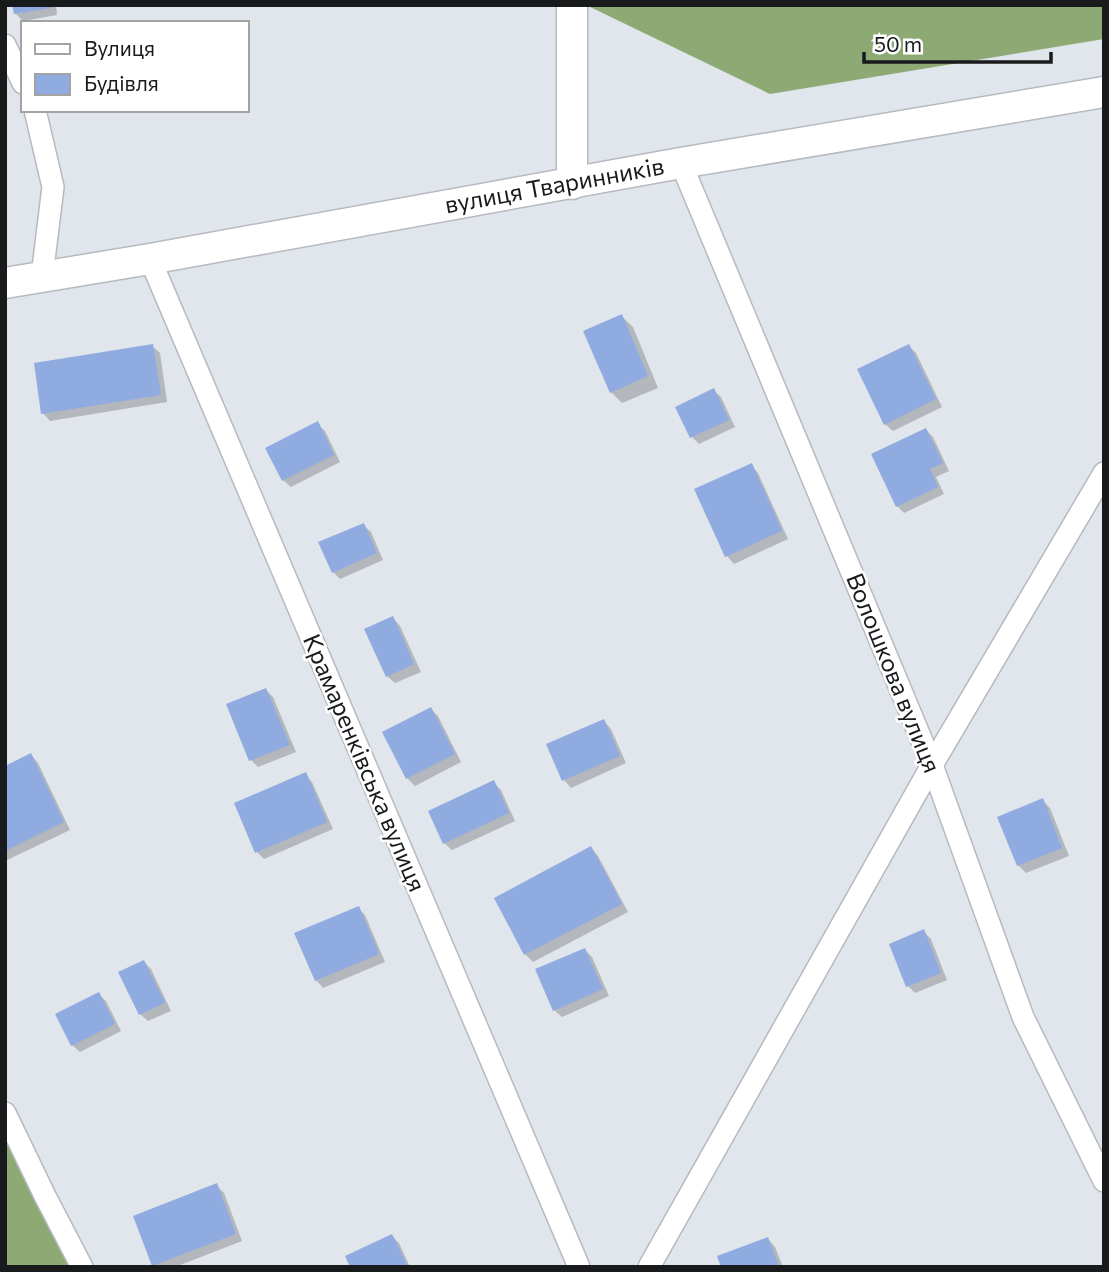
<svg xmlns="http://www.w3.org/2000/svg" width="1109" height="1272" font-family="Commissioner,sans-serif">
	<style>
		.forest { fill: #8eaa74 }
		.shadow { fill: #0003 }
		.building { fill: #90abe0 }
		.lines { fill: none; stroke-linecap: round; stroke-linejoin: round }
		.street-casing { stroke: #b6bac0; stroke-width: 24 }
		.secondary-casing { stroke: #b6bac0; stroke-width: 33 }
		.street { stroke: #fff; stroke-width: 21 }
		.secondary { stroke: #fff; stroke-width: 30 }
		.labels { text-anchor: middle; stroke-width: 5; stroke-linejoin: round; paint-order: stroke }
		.street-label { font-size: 24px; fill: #191a1c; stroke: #fff }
	</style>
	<rect width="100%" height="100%" fill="#e1e5ec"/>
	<g class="forest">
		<polygon points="586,5 1104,5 1104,39 770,94"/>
		<polygon points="5,1113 82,1267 5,1267"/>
	</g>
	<g class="shadow">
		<polygon points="14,5 56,5 57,15 23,21 16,14"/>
		<polygon points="621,316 633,327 658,388 622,403 611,392"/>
		<polygon points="152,346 160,353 167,402 50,421 43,413"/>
		<polygon points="909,346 916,353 942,407 893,431 885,424"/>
		<polygon points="713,390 721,397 735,427 699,444 692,437"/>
		<polygon points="317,424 325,431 340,462 291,487 283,480"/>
		<polygon points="926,430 933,437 949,471 936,477 944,494 904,513 897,506"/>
		<polygon points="751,465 758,473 788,539 734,564 727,556 697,490"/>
		<polygon points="363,525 371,532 383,560 340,579 333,572"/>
		<polygon points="393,618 400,626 421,672 395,683 387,676"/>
		<polygon points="266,690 273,697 296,752 258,767 251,760"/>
		<polygon points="431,709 438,716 461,762 415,786 407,778 384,733"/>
		<polygon points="604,721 611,729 626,763 571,788 564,780 548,745"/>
		<polygon points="31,755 38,763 70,830 5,861 5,768"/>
		<polygon points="305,774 312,782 333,829 264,859 257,852"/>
		<polygon points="493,782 501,790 515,821 452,850 444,843"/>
		<polygon points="1042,800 1050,808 1069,856 1026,873 1018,865"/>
		<polygon points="591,848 598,856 628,912 533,962 525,954 496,898"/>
		<polygon points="358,908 365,915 385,962 323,988 316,980"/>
		<polygon points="923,931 931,939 947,980 915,993 908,986"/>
		<polygon points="585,950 592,957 609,996 562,1017 554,1010"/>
		<polygon points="144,962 151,969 171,1011 148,1021 140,1014"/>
		<polygon points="98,994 106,1001 121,1031 80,1052 72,1045"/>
		<polygon points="216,1185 224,1193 242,1241 175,1267 155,1267 153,1265"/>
		<polygon points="392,1236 399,1243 410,1267 351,1267"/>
		<polygon points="768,1239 775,1247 783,1267 722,1267"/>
	</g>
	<g class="building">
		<polygon points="12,5 51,5 51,8 14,14"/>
		<polygon points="622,314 648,376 610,393 583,331"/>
		<polygon points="153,344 161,395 41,414 34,363"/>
		<polygon points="909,344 936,399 884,425 857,369"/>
		<polygon points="714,388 729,420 690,438 675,407"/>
		<polygon points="318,421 334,455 282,481 265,448"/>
		<polygon points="926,428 943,463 930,469 938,487 896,507 871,454"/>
		<polygon points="752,463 782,531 725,557 694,489"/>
		<polygon points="364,523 377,553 332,573 318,542"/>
		<polygon points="393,616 414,664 386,677 364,629"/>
		<polygon points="266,688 290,745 249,761 226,704"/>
		<polygon points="431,707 455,754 406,779 382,732"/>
		<polygon points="604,719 620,756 562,781 546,744"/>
		<polygon points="31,753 64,822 5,851 5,766"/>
		<polygon points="306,772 327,822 255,853 234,803"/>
		<polygon points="494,780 509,813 443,844 428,811"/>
		<polygon points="1043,798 1062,848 1017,866 997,817"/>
		<polygon points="591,846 622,904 524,955 494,898"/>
		<polygon points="359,906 379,954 315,981 294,933"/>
		<polygon points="924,929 941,973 906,987 889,944"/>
		<polygon points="585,948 603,989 553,1011 535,969"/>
		<polygon points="144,960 165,1003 139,1015 118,972"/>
		<polygon points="99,992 115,1024 71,1046 55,1014"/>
		<polygon points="217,1183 236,1234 152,1266 133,1216"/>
		<polygon points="392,1234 408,1267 350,1267 345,1256"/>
		<polygon points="768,1237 779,1267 721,1267 717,1256"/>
	</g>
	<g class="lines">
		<g class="street-casing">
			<g id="street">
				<polyline points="5,45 23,83"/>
				<polyline points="35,110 53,187 42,276"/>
				<polyline points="681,163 932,765 1023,1017 1104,1181"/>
				<polyline points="150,259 579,1267"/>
				<polyline points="5,1113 45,1196 82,1267"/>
				<polyline points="649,1267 932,765 1104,473"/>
			</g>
		</g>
		<g class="secondary-casing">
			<g id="secondary">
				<polyline points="572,184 572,5"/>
				<path id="s1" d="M5,283l145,-24 531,-96 423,-71"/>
			</g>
		</g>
		<use href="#street" class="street"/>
		<use href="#secondary" class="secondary"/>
	</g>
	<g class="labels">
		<g class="street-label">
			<text dy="8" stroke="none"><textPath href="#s1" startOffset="558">вулиця Тваринників</textPath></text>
			<text transform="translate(893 673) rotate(68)" y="8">Волошкова вулиця</text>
			<text transform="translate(364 763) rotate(67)" y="8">Крамаренківська вулиця</text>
		</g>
	</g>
	<rect width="1109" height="1272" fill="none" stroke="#191a1c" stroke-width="14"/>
	<rect x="21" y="21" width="228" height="91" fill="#ffffff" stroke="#a3a3a4" stroke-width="2"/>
	<rect x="35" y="44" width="35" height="10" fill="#ffffff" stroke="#a3a3a4" stroke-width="2"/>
	<text x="84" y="56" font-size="21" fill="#191a1c">Вулиця</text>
	<rect x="35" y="74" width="35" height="21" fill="#90abe0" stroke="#a3a3a4" stroke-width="2"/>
	<text x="84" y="91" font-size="21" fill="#191a1c">Будівля</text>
	<path d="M864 52v10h187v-10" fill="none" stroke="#191a1c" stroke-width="3.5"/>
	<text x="874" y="52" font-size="21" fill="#191a1c" stroke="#ffffff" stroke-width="5" paint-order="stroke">50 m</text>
</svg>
